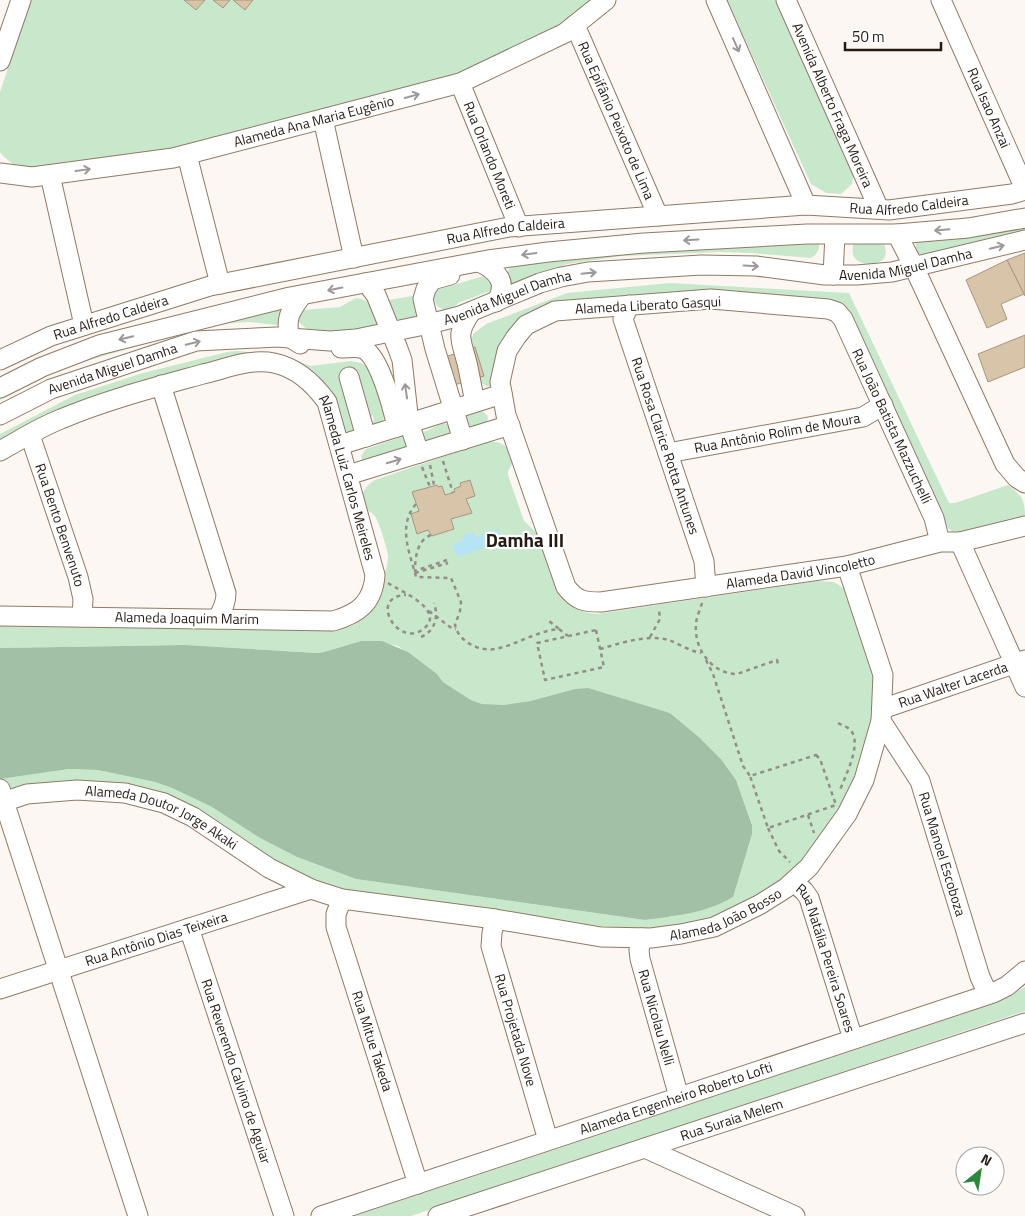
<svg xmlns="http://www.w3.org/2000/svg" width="1025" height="1216" font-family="'Titillium Web',sans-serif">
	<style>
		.green { fill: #c8e8cc }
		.forest { fill: #a0c1a5 }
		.water { fill: #b6e4f4 }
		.building { fill: #d7c4a9; stroke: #a8967c }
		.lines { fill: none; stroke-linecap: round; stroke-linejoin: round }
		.minor-casing { stroke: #917965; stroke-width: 21 }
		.path { stroke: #958d87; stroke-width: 2.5; stroke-dasharray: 4 4; stroke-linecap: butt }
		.minor { stroke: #fff; stroke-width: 19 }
		.oneway { stroke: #9d9895 }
		.labels { text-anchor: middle; stroke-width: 4.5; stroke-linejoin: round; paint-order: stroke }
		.street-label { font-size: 14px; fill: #251b13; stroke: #fff }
		.district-label { font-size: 19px; font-weight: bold; fill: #251b13; stroke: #fff }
	</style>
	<rect width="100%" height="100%" fill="#fcf7f2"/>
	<g class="green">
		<polygon points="31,0 593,0 556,30 436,82 173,151 49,170 19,169 3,156 0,152 0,92"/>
		<polygon points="727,0 779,0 854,170 852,184 841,194 826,193 811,184"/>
		<polygon points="1025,221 1025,233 922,257 916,250 916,243 920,237"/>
		<path d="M819,241c1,8 -1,13 -8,17l-60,-5 -31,-1 -98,4 -55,8 -51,20h-5c-8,-12 -2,-19 11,-24z"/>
		<path d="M854,242h29c2,5 4,10 2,15 -6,11 -40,11 -31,-15z"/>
		<polygon points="484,276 492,281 492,286 490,291 458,303 454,308 447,312 437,306 433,297 439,289"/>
		<path d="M670,283l179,10 100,210h6l53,-18c14,11 17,14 17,33l-58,16 -13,-1 -6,-5 -117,-223 -287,5 -52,74 -4,3 -7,-4 -12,-45 4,-2v-2l13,-10 81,-31z"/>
		<path d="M412,296l4,1 2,2v19c-11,2 -21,6 -26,-6 -3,-5 -4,-7 -3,-12z"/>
		<path d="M356,298c16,2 19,11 24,25 -14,8 -57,11 -73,6 -3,-2 -6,-5 -9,-8l2,-8 4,-3 36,-3z"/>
		<polygon points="286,304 280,324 277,325 249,322 231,323 185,332 63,368 0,400 0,392 58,363"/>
		<polygon points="237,351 280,355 311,366 351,361 361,363 371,370 385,416 381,424 376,428 370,425 374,420 373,415 367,422 357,424 350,420 357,430 345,437 336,410 271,359 0,446 0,434 75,395 143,373 227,352"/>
		<path d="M481,410l6,5c4,10 -7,13 -15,16l-10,-10 5,-6z"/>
		<polygon points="443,423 447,424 450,426 451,434 425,445 421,436 422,433"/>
		<polygon points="401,437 405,438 409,449 363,462 361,456 366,449"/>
		<path d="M486,442c17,-2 23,4 27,20l-5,9v4l16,46 14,13 21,59 6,9 8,5 12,5 11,2 221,-33 17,1 12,8 27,83 1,30 -1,17 -15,59 -44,73 -40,36 -37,22 -54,19 -73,3 -248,-36 -57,-18 -147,-81h-158v-18l69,-10 29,1 57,12 17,6 40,19 48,31 37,19 59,22 289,41 37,-5 43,-13 27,-68v-10l-16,-44 -15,-21 -21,-21 -30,-25 -95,-24 -45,12 -33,5 -15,-2 -11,-4 -28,-18 -6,-8 -39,-28 -10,-2 -6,-3h-21l-37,11 -7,1 -131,-8 -186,3v-22l335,5c13,-3 28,-9 36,-20 5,-7 18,-47 17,-55 -1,-9 -8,-30 -12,-38 -4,-8 -14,-7 -14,-20 0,-8 7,-15 13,-18z"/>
		<polygon points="1025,987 1025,1011 411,1216 355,1216 999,1002"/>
	</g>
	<path class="forest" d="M361,641h21l26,11 29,22 6,8 28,18 11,4 21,1 27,-4 45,-12 13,-1 82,25 30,25 21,21 15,21 16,45v9l-19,63c-26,16 -58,19 -88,23l-289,-41 -59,-22 -37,-19 -48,-31 -40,-19 -17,-6 -57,-12 -29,-1 -69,10v-131l186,-3 131,8 7,-1z"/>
	<polygon class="water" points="498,529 503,542 457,557 452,544 464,540 462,535 473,532 475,537"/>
	<g class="building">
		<polygon points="184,0 205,0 196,10"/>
		<polygon points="213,0 230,0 223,8"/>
		<polygon points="233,0 253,0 245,10"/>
		<polygon points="1025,253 1025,296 1007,260"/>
		<polygon points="1007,260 1024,294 1001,304 1007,319 987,328 966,280"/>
		<polygon points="1025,335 1025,367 988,382 978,354"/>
		<polygon points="475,347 484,376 441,389 433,361"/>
		<polygon points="470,480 475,496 466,499 472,513 451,519 454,529 432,536 428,530 417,534 411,514 419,511 412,492 437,485 438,487 442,486 445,495 455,492 454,489 461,486 460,483"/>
	</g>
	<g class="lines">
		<g class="minor-casing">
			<g id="minor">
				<polyline points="716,0 806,205"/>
				<path id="s1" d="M786,0l93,209"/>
				<path id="s2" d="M941,0l84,189"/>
				<path id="s3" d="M575,25l83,191"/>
				<polyline points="0,61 21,0"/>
				<path id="s4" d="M460,83l59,144"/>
				<polyline points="323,119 354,258"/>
				<polyline points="187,155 220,284"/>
				<path id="s5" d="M0,173l32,4 141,-19 287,-75 105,-50 41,-33"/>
				<polyline points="50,175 84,325"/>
				<polyline points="897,234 914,267 1005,464 1017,478 1025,483"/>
				<path d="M479,262c18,8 30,21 17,40"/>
				<polyline points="450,275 432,280 426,289 423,299 435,349 463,440"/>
				<polyline points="833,275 835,235"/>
				<polyline points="365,283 369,286 376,295 398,349 402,360 409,423 419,453"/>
				<path id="s6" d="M629,305l-6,14 81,242 2,26"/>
				<path d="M471,312c-16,23 -10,27 -4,51 3,13 5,26 8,39"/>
				<path d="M300,344l-11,-7c-3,-21 1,-25 13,-42"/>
				<path d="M341,348c7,0 17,-2 23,1 16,9 29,60 33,78"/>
				<path id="s7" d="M0,360l51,-24 159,-50 299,-59 297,-22 83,5 123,-16 13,-4"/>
				<polyline points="349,377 366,437"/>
				<path d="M161,385l65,208c0,10 -3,17 -9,26"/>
				<polyline points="0,388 42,367 99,345 290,297 488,260 548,252 644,243 807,234 897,234 968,228 1025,218"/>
				<path id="s8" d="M0,415l51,-26 145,-48 81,-4 53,4 26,-2 73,-15 31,-8 80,-33 21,-6 27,-5 113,-7 55,1 69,9h32l35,-3 133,-32"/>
				<path id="s9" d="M30,435l48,142 5,22 -1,18"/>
				<polyline points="340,445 502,394"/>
				<path id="s10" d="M0,451c20,-11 40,-24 61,-32 45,-19 95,-32 142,-45 22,-5 47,-16 71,-11 24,5 40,21 53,39l48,173c-2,28 -17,39 -42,46l-333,-5"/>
				<path id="s11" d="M668,453l195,-36 20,-12"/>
				<polyline points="348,475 510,425"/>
				<path id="s12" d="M940,542l-6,-24 -91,-199 -6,-7 -9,-3 -117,-10 -156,12 -29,14 -10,12 -9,14 -7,31 6,33 60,172c11,14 18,15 35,15l246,-36 93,-24h20l65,-16"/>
				<polyline points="960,542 1025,687"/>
				<path id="s13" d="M882,709l143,-49"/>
				<path id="s14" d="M881,721l39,60 60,196 8,17"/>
				<polyline points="0,789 138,1216"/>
				<path id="s15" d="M0,803l27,-9 50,-4 48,3 39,10 29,14 76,51 42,21 31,10 153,20 106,18 50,1 30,-4 33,-7 45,-22 27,-17 23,-21 38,-53 17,-34 17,-59 2,-46 -36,-109"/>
				<path id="s16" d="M793,882l11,9 5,7 44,141"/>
				<path id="s17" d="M342,899l-6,15v13l82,257"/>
				<path id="s18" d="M495,919l-3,14 -1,13 57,194"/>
				<path id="s19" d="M189,928l95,288"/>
				<path id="s20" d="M642,938l-3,12 1,9 39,138"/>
				<path id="s21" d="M0,989l311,-100"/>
				<polyline points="645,1148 795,1216"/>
				<path id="s22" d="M321,1216l672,-223 14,-7 18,-15"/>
				<path id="s23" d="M438,1216l587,-193"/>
			</g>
		</g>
		<g class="path">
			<polyline points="443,461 453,493"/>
			<polyline points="430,465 434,485"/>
			<polyline points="422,467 430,487"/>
			<path d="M416,504c-19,22 -6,49 0,73l35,1 10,24 -1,9 -5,14c3,16 24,27 40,24 22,-4 41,-18 64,-20l-10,-8"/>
			<path d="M431,535c-14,5 -16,23 -16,36l32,-11"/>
			<polyline points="415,573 448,563"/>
			<path d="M388,583c12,8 61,28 34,47 -25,17 -54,-34 -16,-35"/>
			<path d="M702,603c-2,7 -6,15 -6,22 -2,24 16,49 41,49l40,-14 1,4"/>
			<polyline points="429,611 450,627 456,629"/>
			<polyline points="559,629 568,636"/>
			<polygon points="596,630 604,667 545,680 537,643"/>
			<path d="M421,637c14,-6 18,-20 13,-34"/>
			<polyline points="650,637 660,619 659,610"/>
			<path d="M600,649c21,-6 47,-15 69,-9 10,4 21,11 32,13"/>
			<polyline points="706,660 713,674 743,766 750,776"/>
			<path d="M838,723c5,3 11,4 14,9 9,15 -7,44 -12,58"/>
			<polygon points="816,755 820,759 836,805 768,828 750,776"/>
			<polyline points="808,815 814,833"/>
			<polyline points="768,828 779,851 790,862"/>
		</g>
		<use href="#minor" class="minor"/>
	</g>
	<defs><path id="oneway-shaft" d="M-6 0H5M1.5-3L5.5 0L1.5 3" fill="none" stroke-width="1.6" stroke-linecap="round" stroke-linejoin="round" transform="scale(1.25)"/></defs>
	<g class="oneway">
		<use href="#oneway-shaft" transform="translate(736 45) rotate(66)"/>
		<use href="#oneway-shaft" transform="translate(412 96) rotate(-15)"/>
		<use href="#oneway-shaft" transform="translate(83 170) rotate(-8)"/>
		<use href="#oneway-shaft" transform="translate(942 230) rotate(175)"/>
		<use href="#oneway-shaft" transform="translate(691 240) rotate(177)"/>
		<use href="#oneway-shaft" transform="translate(997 247) rotate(-14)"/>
		<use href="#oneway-shaft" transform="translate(529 254) rotate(172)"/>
		<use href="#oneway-shaft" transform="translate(751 266) rotate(3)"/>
		<use href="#oneway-shaft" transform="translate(589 273) rotate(-6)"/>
		<use href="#oneway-shaft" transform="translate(335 289) rotate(169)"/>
		<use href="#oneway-shaft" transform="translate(126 338) rotate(166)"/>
		<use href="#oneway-shaft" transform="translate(193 343) rotate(-14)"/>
		<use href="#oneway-shaft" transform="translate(406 391) rotate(-98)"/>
		<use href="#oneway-shaft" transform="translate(394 461) rotate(-17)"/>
	</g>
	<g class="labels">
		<g class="street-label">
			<text dy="5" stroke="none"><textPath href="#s1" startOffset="115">Avenida Alberto Fraga Moreira</textPath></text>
			<text dy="5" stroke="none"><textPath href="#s2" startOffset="118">Rua Isao Anzai</textPath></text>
			<text dy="5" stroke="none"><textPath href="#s3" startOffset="104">Rua Epifânio Peixoto de Lima</textPath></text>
			<text dy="5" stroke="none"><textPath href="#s5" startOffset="320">Alameda Ana Maria Eugênio</textPath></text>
			<text dy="5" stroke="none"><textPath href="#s4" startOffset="78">Rua Orlando Moreti</textPath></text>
			<text dy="5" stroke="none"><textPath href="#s7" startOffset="929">Rua Alfredo Caldeira</textPath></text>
			<text dy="5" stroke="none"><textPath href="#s7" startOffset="524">Rua Alfredo Caldeira</textPath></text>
			<text dy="5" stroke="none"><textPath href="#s8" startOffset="932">Avenida Miguel Damha</textPath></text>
			<text dy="5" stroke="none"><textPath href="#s8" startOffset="528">Avenida Miguel Damha</textPath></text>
			<text transform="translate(648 305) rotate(-3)" y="5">Alameda Liberato Gasqui</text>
			<text dy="5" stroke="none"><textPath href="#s7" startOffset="119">Rua Alfredo Caldeira</textPath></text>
			<text dy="5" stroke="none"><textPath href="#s8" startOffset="122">Avenida Miguel Damha</textPath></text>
			<text transform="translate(892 426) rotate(65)" y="5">Rua João Batista Mazzuchelli</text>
			<text dy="5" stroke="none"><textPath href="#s11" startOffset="111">Rua Antônio Rolim de Moura</textPath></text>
			<text dy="5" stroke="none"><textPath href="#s6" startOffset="149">Rua Rosa Clarice Rotta Antunes</textPath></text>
			<text dy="5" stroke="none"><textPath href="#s10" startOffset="436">Alameda Luiz Carlos Meireles</textPath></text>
			<text dy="5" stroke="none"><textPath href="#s9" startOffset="95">Rua Bento Benvenuto</textPath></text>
			<text dy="5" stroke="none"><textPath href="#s12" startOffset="1090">Alameda David Vincoletto</textPath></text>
			<text transform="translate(187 618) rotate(1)" y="5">Alameda Joaquim Marim</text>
			<text dy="5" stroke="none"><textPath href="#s13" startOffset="75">Rua Walter Lacerda</textPath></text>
			<text dy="5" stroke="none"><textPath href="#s15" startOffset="169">Alameda Doutor Jorge Akaki</textPath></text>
			<text dy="5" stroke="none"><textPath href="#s14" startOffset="148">Rua Manoel Escoboza</textPath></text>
			<text dy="5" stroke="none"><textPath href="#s15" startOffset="761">Alameda João Bosso</textPath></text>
			<text dy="5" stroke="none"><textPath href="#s21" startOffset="164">Rua Antônio Dias Teixeira</textPath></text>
			<text dy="5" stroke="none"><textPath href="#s16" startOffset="85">Rua Natália Pereira Soares</textPath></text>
			<text dy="5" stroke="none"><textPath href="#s20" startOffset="82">Rua Nicolau Nelli</textPath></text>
			<text dy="5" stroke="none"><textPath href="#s18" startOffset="115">Rua Projetada Nove</textPath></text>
			<text dy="5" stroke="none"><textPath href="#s17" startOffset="149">Rua Mitue Takeda</textPath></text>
			<text dy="5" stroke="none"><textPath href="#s19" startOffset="151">Rua Reverendo Calvino de Aguiar</textPath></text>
			<text dy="5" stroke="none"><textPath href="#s22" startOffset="374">Alameda Engenheiro Roberto Lofti</textPath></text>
			<text dy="5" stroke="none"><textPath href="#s23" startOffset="309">Rua Suraia Melem</textPath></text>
		</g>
		<g class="district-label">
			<text x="525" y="547">Damha III</text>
		</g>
	</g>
	<g transform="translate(980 1171) rotate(30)"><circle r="24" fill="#ffffff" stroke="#a8a4a1"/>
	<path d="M0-4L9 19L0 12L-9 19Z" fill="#2c8839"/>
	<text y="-8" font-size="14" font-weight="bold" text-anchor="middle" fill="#251b13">N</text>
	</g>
	<path d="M845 42v8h96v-8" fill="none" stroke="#251b13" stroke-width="2.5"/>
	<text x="852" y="42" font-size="15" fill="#251b13" stroke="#ffffff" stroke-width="4" paint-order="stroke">50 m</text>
</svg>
